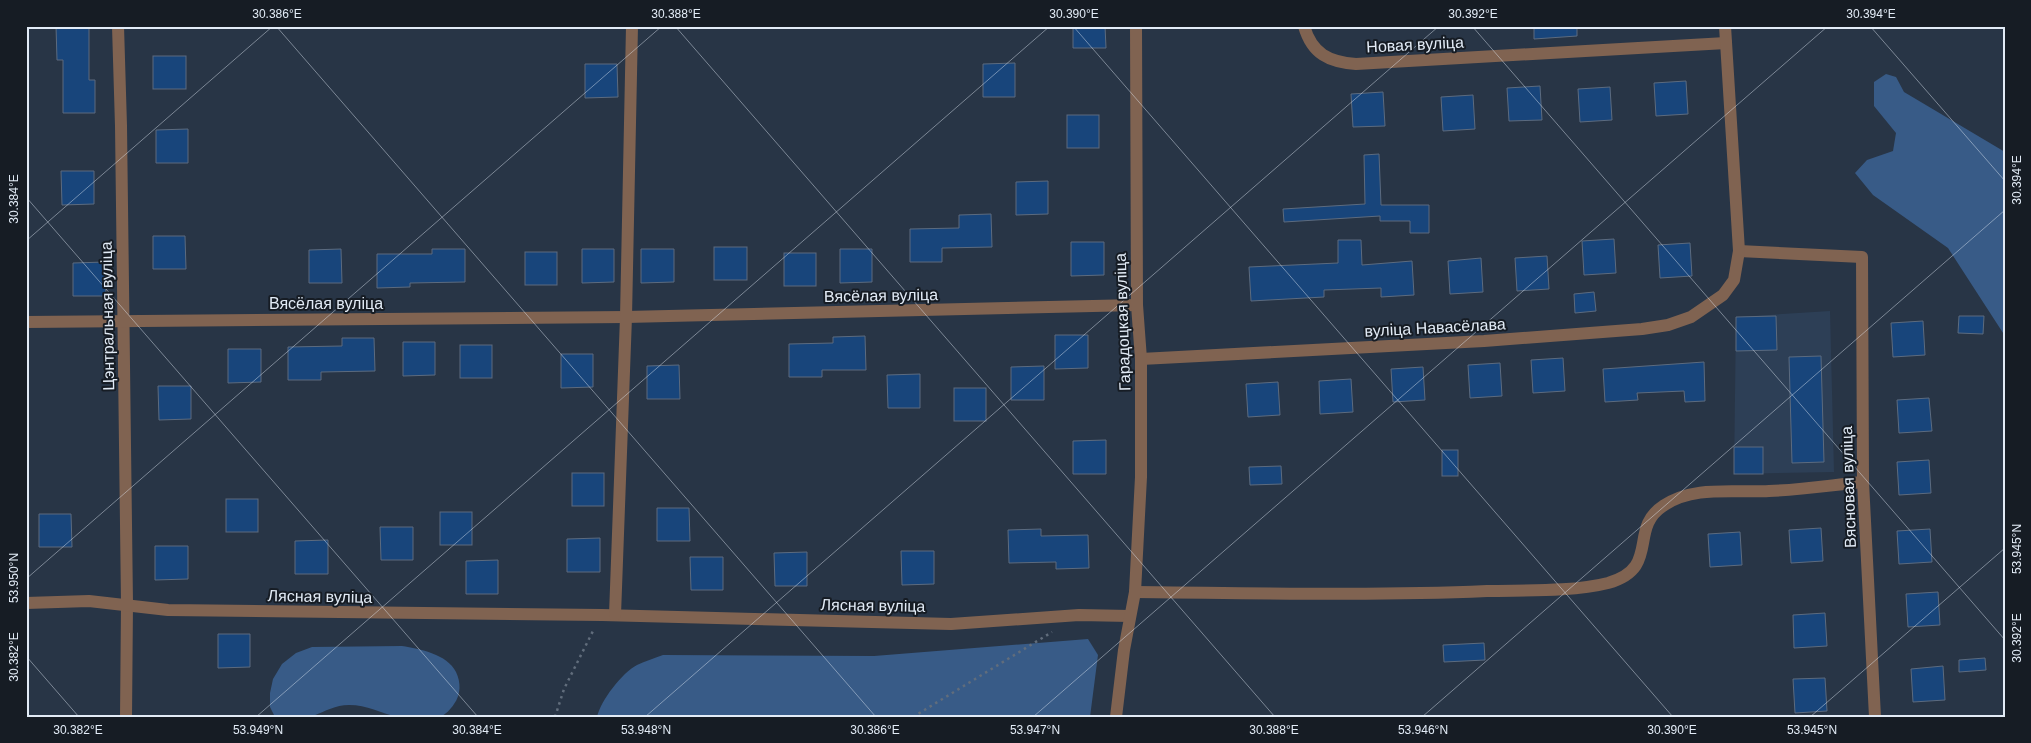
<svg xmlns="http://www.w3.org/2000/svg" width="2031" height="743" font-family="Helvetica,sans-serif">
	<style>
		.built { fill: #2d3f56 }
		.green { fill: #385b87 }
		.building { fill: #18457b; stroke: #5c6b7f }
		.lines { fill: none; stroke-linecap: round; stroke-linejoin: round }
		.path { stroke: #616d7c; stroke-width: 2.5; stroke-dasharray: 2.5 4; stroke-linecap: butt }
		.minor { stroke: #806351; stroke-width: 12 }
		.ticks { fill: none; stroke: #e2ebf6; stroke-width: 1; stroke-opacity: 0.45 }
		.labels { text-anchor: middle; stroke-width: 4; stroke-linejoin: round; paint-order: stroke }
		.street-label { font-size: 16px; fill: #e2ebf6; stroke: #161c24 }
		.neatline { fill: none; stroke: #e2ebf6; stroke-width: 2 }
		.ticks-label { font-size: 12px; text-anchor: middle; fill: #e2ebf6 }
	</style>
	<rect width="100%" height="100%" fill="#283546"/>
	<polygon class="built" points="1830,311 1834,472 1734,474 1736,317"/>
	<g class="green">
		<polygon points="1886,74 1896,77 1904,92 2005,152 2005,336 1948,248 1873,195 1855,173 1867,160 1893,151 1896,133 1874,106 1874,82"/>
		<path d="M1088,639l10,16 -8,62h-493c4,-17 25,-44 40,-52 8,-4 18,-7 26,-10l211,1z"/>
		<path d="M402,646c18,3 45,8 54,26 5,10 5,23 -2,32 -3,5 -9,11 -14,13 -5,1 -37,1 -43,0 -16,-4 -30,-12 -48,-12 -14,0 -23,6 -36,11 -8,3 -29,1 -38,1l-5,-10v-14l3,-14 9,-15 14,-11 16,-6z"/>
	</g>
	<g class="building">
		<polygon points="56,26 89,26 89,80 95,80 95,113 63,113 63,60 57,60"/>
		<polygon points="1073,26 1105,26 1106,48 1073,48"/>
		<polygon points="1534,26 1577,26 1577,36 1534,39"/>
		<rect x="153" y="56" width="33" height="33"/>
		<polygon points="1015,63 1015,97 983,97 983,64"/>
		<polygon points="585,64 617,64 618,97 585,98"/>
		<polygon points="1686,81 1688,114 1656,116 1654,83"/>
		<polygon points="1540,86 1542,120 1509,121 1507,88"/>
		<polygon points="1610,87 1612,120 1580,122 1578,89"/>
		<polygon points="1383,92 1385,126 1353,127 1351,94"/>
		<polygon points="1473,95 1475,129 1443,131 1441,97"/>
		<rect x="1067" y="115" width="32" height="33"/>
		<polygon points="188,129 188,163 156,163 156,130"/>
		<polygon points="1379,154 1381,205 1429,205 1429,233 1410,233 1410,221 1380,221 1380,216 1284,222 1283,209 1365,204 1364,155"/>
		<polygon points="61,171 94,171 94,204 62,205"/>
		<polygon points="1048,181 1048,214 1016,215 1016,182"/>
		<polygon points="991,214 992,247 942,248 942,262 910,262 910,229 959,228 959,215"/>
		<polygon points="153,236 185,236 186,269 153,269"/>
		<polygon points="1614,239 1616,273 1584,275 1582,241"/>
		<polygon points="1338,240 1361,240 1362,265 1412,261 1414,295 1381,297 1381,288 1324,290 1324,297 1251,301 1249,267 1338,263"/>
		<polygon points="1071,242 1104,242 1104,275 1071,276"/>
		<polygon points="1690,243 1692,276 1660,278 1658,245"/>
		<rect x="714" y="247" width="33" height="33"/>
		<polygon points="341,249 342,283 309,283 309,250"/>
		<polygon points="432,249 465,249 465,282 410,283 410,287 377,288 377,254 432,254"/>
		<polygon points="582,249 614,249 614,282 582,283"/>
		<polygon points="641,249 674,249 674,282 641,283"/>
		<polygon points="840,249 872,249 872,282 840,283"/>
		<rect x="525" y="252" width="32" height="33"/>
		<rect x="784" y="253" width="32" height="33"/>
		<polygon points="1547,256 1549,289 1517,291 1515,258"/>
		<polygon points="1481,258 1483,292 1450,294 1448,261"/>
		<polygon points="105,262 106,296 73,296 73,263"/>
		<polygon points="1594,292 1596,311 1575,313 1574,294"/>
		<polygon points="1776,316 1777,350 1736,351 1736,317"/>
		<polygon points="1959,316 1984,316 1983,334 1958,333"/>
		<polygon points="1923,321 1925,355 1893,357 1891,323"/>
		<polygon points="1055,335 1088,335 1088,368 1055,369"/>
		<polygon points="865,336 866,370 822,370 822,377 789,377 789,344 833,343 833,337"/>
		<polygon points="342,338 374,338 375,371 321,372 321,380 288,380 288,347 342,346"/>
		<polygon points="403,342 435,342 435,375 403,376"/>
		<rect x="460" y="345" width="32" height="33"/>
		<polygon points="228,349 261,349 261,382 228,383"/>
		<polygon points="561,354 593,354 593,387 561,388"/>
		<polygon points="1821,356 1824,462 1792,463 1789,357"/>
		<polygon points="1563,358 1565,391 1533,393 1531,360"/>
		<polygon points="1704,362 1705,401 1685,402 1684,391 1637,393 1638,400 1605,402 1603,369"/>
		<polygon points="1500,363 1502,396 1470,398 1468,365"/>
		<polygon points="679,365 680,399 647,399 647,366"/>
		<polygon points="1044,366 1044,400 1011,400 1011,367"/>
		<polygon points="1423,367 1425,400 1393,402 1391,369"/>
		<polygon points="920,374 920,408 888,408 887,375"/>
		<polygon points="1351,379 1353,412 1320,414 1319,381"/>
		<polygon points="1278,382 1280,415 1248,417 1246,384"/>
		<polygon points="158,386 191,386 191,419 159,420"/>
		<rect x="954" y="388" width="32" height="33"/>
		<polygon points="1929,398 1932,431 1899,433 1897,400"/>
		<polygon points="1106,440 1106,474 1073,474 1073,441"/>
		<rect x="1734" y="447" width="29" height="27"/>
		<rect x="1442" y="450" width="16" height="26"/>
		<polygon points="1929,460 1931,493 1899,495 1897,462"/>
		<polygon points="1281,466 1282,484 1250,485 1249,467"/>
		<rect x="572" y="473" width="32" height="33"/>
		<rect x="226" y="499" width="32" height="33"/>
		<polygon points="657,508 689,508 690,541 657,541"/>
		<rect x="440" y="512" width="32" height="33"/>
		<polygon points="39,514 71,514 72,547 39,547"/>
		<polygon points="380,527 413,527 413,560 381,560"/>
		<polygon points="1821,528 1823,561 1791,563 1789,530"/>
		<polygon points="1041,529 1041,536 1088,535 1089,568 1056,569 1056,562 1009,563 1008,530"/>
		<polygon points="1930,529 1932,562 1899,564 1897,531"/>
		<polygon points="1740,532 1742,565 1710,567 1708,534"/>
		<polygon points="600,538 600,572 567,572 567,539"/>
		<polygon points="328,540 328,574 295,574 295,541"/>
		<polygon points="155,546 188,546 188,579 155,580"/>
		<polygon points="901,551 934,551 934,584 902,585"/>
		<polygon points="807,552 807,586 775,586 774,553"/>
		<polygon points="690,557 723,557 723,590 691,590"/>
		<polygon points="498,560 498,594 466,594 466,561"/>
		<polygon points="1938,592 1940,625 1908,627 1906,594"/>
		<polygon points="1825,613 1827,646 1794,648 1793,615"/>
		<polygon points="218,634 250,634 250,667 218,668"/>
		<polygon points="1484,643 1485,660 1444,662 1443,645"/>
		<polygon points="1985,658 1986,670 1959,672 1959,660"/>
		<polygon points="1943,666 1945,700 1913,702 1911,669"/>
		<polygon points="1825,678 1827,711 1795,713 1793,679"/>
	</g>
	<g class="lines">
		<g class="path">
			<polyline points="555,717 564,689 594,629"/>
			<polyline points="913,717 1052,632"/>
		</g>
		<g class="minor">
			<polyline points="118,26 121,126 127,604 126,717"/>
			<path d="M1304,26c8,28 25,36 52,38l370,-21"/>
			<polyline points="1739,251 1862,257 1863,482 1875,717"/>
			<polyline points="26,322 626,317 1137,305"/>
			<polyline points="1141,359 1484,341 1642,329 1668,325 1691,317 1723,295 1734,280 1739,251 1725,26"/>
			<path d="M1135,592c117,1 235,4 352,-1 37,-1 86,1 121,-8 53,-15 20,-54 55,-77 30,-21 71,-13 106,-15 32,-1 63,-6 94,-9"/>
			<polyline points="26,603 89,601 168,610 602,615 951,624 1079,615 1130,616"/>
			<polyline points="615,615 626,317 632,26"/>
			<polyline points="1116,717 1124,650 1135,592 1141,477 1141,359 1137,305 1136,26"/>
		</g>
	</g>
	<path class="ticks" d="M276,26l600,691M675,26l600,691M1073,26l600,691M1472,26l533,614M1870,26l135,155M26,197l452,520M26,241l247,-215M26,579l636,-553M26,656l53,61M256,717l794,-691M645,717l794,-691M1033,717l795,-691M1422,717l583,-507M1810,717l195,-169"/>
	<g class="labels">
		<g class="street-label">
			<text transform="translate(1415 44) rotate(-3)" y="6">Новая вуліца</text>
			<text transform="translate(881 295) rotate(-1)" y="6">Вясёлая вуліца</text>
			<text x="326" y="309">Вясёлая вуліца</text>
			<text transform="translate(107 316) rotate(-91)" y="6">Цэнтральная вуліца</text>
			<text transform="translate(1122 322) rotate(-92)" y="6">Гарадоцкая вуліца</text>
			<text transform="translate(1435 327) rotate(-3)" y="6">вуліца Навасёлава</text>
			<text transform="translate(1848 487) rotate(-92)" y="6">Вясновая вуліца</text>
			<text transform="translate(320 596) rotate(1)" y="6">Лясная вуліца</text>
			<text transform="translate(873 605) rotate(1)" y="6">Лясная вуліца</text>
		</g>
	</g>
	<rect width="2031" height="743" fill="none" stroke="#161c24" stroke-width="55"/>
	<rect x="28" y="28" width="1976" height="688" class="neatline"/>
	<g class="ticks-label">
		<text x="277" y="18">30.386°E</text>
		<text x="676" y="18">30.388°E</text>
		<text x="1074" y="18">30.390°E</text>
		<text x="1473" y="18">30.392°E</text>
		<text x="1871" y="18">30.394°E</text>
		<text transform="translate(2017 180) rotate(-90)" y="4">30.394°E</text>
		<text transform="translate(14 199) rotate(-90)" y="4">30.384°E</text>
		<text transform="translate(2017 549) rotate(-90)" y="4">53.945°N</text>
		<text transform="translate(14 578) rotate(-90)" y="4">53.950°N</text>
		<text transform="translate(2017 638) rotate(-90)" y="4">30.392°E</text>
		<text transform="translate(14 657) rotate(-90)" y="4">30.382°E</text>
		<text x="78" y="734">30.382°E</text>
		<text x="258" y="734">53.949°N</text>
		<text x="477" y="734">30.384°E</text>
		<text x="646" y="734">53.948°N</text>
		<text x="875" y="734">30.386°E</text>
		<text x="1035" y="734">53.947°N</text>
		<text x="1274" y="734">30.388°E</text>
		<text x="1423" y="734">53.946°N</text>
		<text x="1672" y="734">30.390°E</text>
		<text x="1812" y="734">53.945°N</text>
	</g>
</svg>
